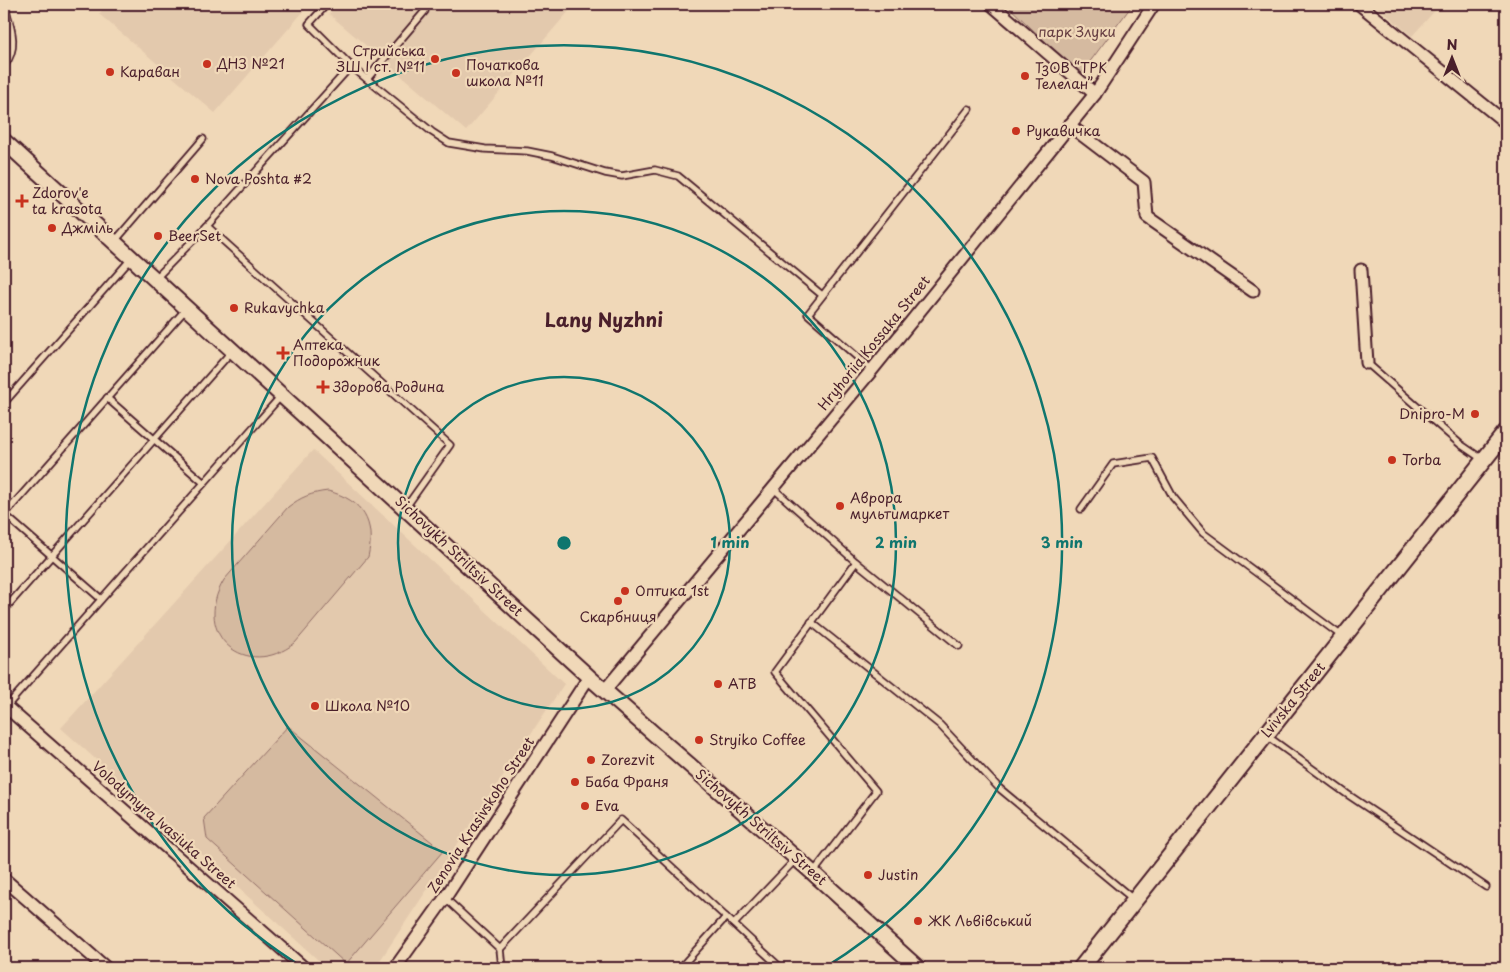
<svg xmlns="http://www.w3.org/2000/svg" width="1510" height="972" font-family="'Playpen Sans',sans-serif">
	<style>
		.built { fill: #e3c9ad }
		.green { fill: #d5baa0; stroke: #906c66 }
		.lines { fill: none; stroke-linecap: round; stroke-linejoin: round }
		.service-casing { stroke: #4a1f2b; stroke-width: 9 }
		.minor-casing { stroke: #4a1f2b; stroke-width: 15 }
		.tertiary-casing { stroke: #4a1f2b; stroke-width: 18 }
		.secondary-casing { stroke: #4a1f2b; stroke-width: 19 }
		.service { stroke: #f0d8b8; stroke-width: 5.5 }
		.minor { stroke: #f0d8b8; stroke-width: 11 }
		.tertiary { stroke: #f0d8b8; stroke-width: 14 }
		.secondary { stroke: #f0d8b8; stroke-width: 15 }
		.ring { fill: none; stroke: #0f766e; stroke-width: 2.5 }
		.poi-dot { fill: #c8321e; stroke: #f0d8b8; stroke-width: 2 }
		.labels { text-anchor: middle; stroke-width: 4.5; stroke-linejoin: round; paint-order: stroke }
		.park-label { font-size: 14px; fill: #663e42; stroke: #f0d8b8 }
		.poi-label { font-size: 14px; fill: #4a1f2b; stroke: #f0d8b8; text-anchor: start }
		.street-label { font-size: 14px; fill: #4a1f2b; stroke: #f0d8b8 }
		.district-label { font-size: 19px; font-weight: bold; fill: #4a1f2b; stroke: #f0d8b8 }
		.centre { fill: #0f766e; stroke: #f0d8b8; stroke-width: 2.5 }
		.ring-label { font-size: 15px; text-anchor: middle; font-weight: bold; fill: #0f766e; stroke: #f0d8b8; stroke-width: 4.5; stroke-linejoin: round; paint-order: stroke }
	</style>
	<rect width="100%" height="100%" fill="#f0d8b8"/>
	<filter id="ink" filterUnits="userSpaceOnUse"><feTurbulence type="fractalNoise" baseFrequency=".02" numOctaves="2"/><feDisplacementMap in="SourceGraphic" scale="10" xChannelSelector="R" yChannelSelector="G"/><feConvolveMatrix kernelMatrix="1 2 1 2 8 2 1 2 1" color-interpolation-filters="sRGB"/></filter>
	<g filter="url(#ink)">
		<g class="built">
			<polygon points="108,4 310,4 215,113 99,14"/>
			<polygon points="338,4 575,4 466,131 329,14"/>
			<polygon points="1374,4 1441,4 1412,36"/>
			<polygon points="313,450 564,684 375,968 327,968 61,728"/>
		</g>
		<g class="green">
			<polygon points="1006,4 1133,4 1080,75"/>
			<path d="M328,491c35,9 48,31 40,66l-73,86c-49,38 -104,-8 -71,-63l64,-73c13,-10 23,-14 40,-16z"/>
			<polygon points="288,726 443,851 346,964 207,839 204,818"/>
		</g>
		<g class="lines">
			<g class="service-casing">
				<g id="service">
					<polyline points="327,4 309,24 351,66"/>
					<path d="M4,66c16,-19 6,-41 0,-62"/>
					<polyline points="367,79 425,11"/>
					<polyline points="207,226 450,445 406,507"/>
					<polyline points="115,241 203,139"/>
					<polyline points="156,278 207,226 351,66 432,132 449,143 485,149 527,151 552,156 605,173 622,176 655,170 678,176 822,295"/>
					<polyline points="1367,363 1460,444 1482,459"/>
					<polyline points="872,370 808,314 969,109"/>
					<polyline points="107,398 204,483"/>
					<polyline points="4,403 131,259"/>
					<polyline points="773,488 856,562 775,672 876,791 813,873"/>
					<polyline points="1081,509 1113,464 1152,458 1173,497 1203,533 1343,637"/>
					<polyline points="4,514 101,599"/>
					<polyline points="4,515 186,309"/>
					<polyline points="856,562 959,646"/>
					<polyline points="4,610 232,351"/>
					<polyline points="811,622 940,725 999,788 1133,899"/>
					<polyline points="6,707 281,396"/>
					<polyline points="1267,736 1347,794 1486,887"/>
					<polyline points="445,898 500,949 621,820 781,968"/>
					<polyline points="734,924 796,859"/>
					<polyline points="500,949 502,968"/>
					<polyline points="680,968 726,917"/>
				</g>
			</g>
			<g class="minor-casing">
				<g id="minor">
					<polyline points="991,4 1095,94"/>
					<polyline points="1359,4 1506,123"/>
					<polyline points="1069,125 1144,182 1147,217 1253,291"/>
					<polyline points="1361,270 1367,363"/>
					<polyline points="605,690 872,370 1095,94 1154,4"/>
					<polyline points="4,705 304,968"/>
					<polyline points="4,879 106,968"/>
					<polyline points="395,968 445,898 589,677"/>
				</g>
			</g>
			<g class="tertiary-casing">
				<polyline id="tertiary" points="4,141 589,677 813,873 918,968"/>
			</g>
			<g class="secondary-casing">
				<polyline id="secondary" points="1081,968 1506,432"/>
			</g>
			<use href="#service" class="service"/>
			<use href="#minor" class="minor"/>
			<use href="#tertiary" class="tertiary"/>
			<use href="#secondary" class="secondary"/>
		</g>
	</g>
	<g class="ring">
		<circle cx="564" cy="543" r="166"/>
		<circle cx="564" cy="543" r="332"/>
		<path d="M304 968A498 498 0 1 1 824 968"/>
	</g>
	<g class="poi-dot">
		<circle cx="435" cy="59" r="5"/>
		<circle cx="207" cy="64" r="5"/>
		<circle cx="110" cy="72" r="5"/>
		<circle cx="456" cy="73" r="5"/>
		<circle cx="1025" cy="76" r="5"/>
		<circle cx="1016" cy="131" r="5"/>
		<circle cx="195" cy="179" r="5"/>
		<path d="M19.5 193.5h5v5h5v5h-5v5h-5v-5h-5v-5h5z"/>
		<circle cx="52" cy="228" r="5"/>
		<circle cx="158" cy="236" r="5"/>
		<circle cx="234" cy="308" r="5"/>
		<path d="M280.5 345.5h5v5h5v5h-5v5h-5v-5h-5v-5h5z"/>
		<path d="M320.5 379.5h5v5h5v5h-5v5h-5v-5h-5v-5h5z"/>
		<circle cx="1475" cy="414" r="5"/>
		<circle cx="1392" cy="460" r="5"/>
		<circle cx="840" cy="506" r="5"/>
		<circle cx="625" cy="591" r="5"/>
		<circle cx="618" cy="601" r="5"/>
		<circle cx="718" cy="684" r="5"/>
		<circle cx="315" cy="706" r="5"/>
		<circle cx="699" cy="740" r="5"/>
		<circle cx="591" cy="760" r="5"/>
		<circle cx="575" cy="782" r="5"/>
		<circle cx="585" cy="806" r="5"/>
		<circle cx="868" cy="875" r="5"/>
		<circle cx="918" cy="921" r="5"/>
	</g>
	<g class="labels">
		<g class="park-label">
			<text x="1077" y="37">парк Злуки</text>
		</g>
		<g class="poi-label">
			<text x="425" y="56" text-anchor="end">Стрийська<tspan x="425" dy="16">ЗШ I ст. №11</tspan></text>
			<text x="217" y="69">ДНЗ №21</text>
			<text x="466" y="70">Початкова<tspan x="466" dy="16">школа №11</tspan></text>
			<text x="1035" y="73">ТзОВ “ТРК<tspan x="1035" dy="16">Телелан”</tspan></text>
			<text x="120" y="77">Караван</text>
			<text x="1026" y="136">Рукавичка</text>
			<text x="205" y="184">Nova Poshta #2</text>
			<text x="32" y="198">Zdorov'e<tspan x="32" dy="16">ta krasota</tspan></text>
			<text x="62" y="233">Джміль</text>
			<text x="168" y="241">BeerSet</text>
			<text x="244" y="313">Rukavychka</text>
			<text x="293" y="350">Аптека<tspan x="293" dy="16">Подорожник</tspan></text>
			<text x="333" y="392">Здорова Родина</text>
			<text x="1465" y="419" text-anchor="end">Dnipro-M</text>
			<text x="1402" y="465">Torba</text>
			<text x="850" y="503">Аврора<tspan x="850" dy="16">мультимаркет</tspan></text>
			<text x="635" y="596">Оптика 1st</text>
			<text x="618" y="622" text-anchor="middle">Скарбниця</text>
			<text x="728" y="689">ATB</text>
			<text x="325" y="711">Школа №10</text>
			<text x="709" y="745">Stryiko Coffee</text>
			<text x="601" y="765">Zorezvit</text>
			<text x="585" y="787">Баба Франя</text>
			<text x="595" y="811">Eva</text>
			<text x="878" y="880">Justin</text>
			<text x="928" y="926">ЖК Львівський</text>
		</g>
		<g class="street-label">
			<text transform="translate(874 343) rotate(-51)" y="5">Hryhoriia Kossaka Street</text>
			<text transform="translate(459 556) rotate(43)" y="5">Sichovykh Striltsiv Street</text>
			<text transform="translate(1293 700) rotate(-51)" y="5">Lvivska Street</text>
			<text transform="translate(481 815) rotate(-57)" y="5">Zenovia Krasivskoho Street</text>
			<text transform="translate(164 825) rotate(41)" y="5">Volodymyra Ivasiuka Street</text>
			<text transform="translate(761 827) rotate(41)" y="5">Sichovykh Striltsiv Street</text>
		</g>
		<g class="district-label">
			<text x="604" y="327">Lany Nyzhni</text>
		</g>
	</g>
	<circle cx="564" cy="543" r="8" class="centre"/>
	<g class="ring-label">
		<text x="730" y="548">1 min</text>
		<text x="896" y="548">2 min</text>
		<text x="1062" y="548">3 min</text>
	</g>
	<rect width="1510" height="972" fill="none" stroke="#f0d8b8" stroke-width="20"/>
	<rect x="10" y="10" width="1490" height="952" fill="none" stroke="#4a1f2b" stroke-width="2" filter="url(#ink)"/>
	<g transform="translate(1452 58)" stroke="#f0d8b8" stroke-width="4" paint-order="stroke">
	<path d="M0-4L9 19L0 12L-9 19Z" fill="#4a1f2b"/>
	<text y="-8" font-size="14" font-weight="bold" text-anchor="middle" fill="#4a1f2b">N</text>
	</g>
</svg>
